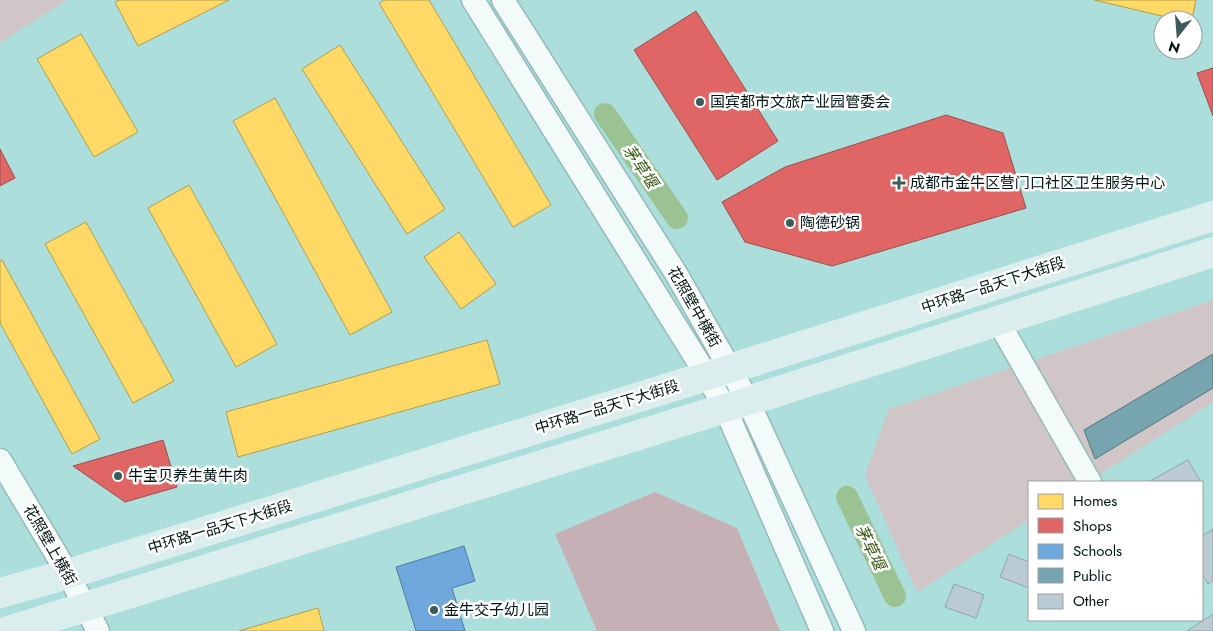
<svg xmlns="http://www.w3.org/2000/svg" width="1213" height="631" font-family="Jost,'Noto Sans SC',sans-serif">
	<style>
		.green { fill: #d0c5c7 }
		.forest { fill: #c5b0b5 }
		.homes { fill: #ffd966; stroke: #b29e4d }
		.shops { fill: #e06666; stroke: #9d4e4d }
		.schools { fill: #6fa8dc; stroke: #4e7ca0 }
		.public { fill: #76a5af; stroke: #537a80 }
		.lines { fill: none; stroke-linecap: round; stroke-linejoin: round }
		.canal { stroke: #9ac293; stroke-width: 22 }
		.building { fill: #bbcbd4; stroke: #93a3ac }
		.minor-casing { stroke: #94bbb9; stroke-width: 25 }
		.major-casing { stroke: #daf0ef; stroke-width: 30 }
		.minor { stroke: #f3fafa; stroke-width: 22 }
		.major { stroke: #dceded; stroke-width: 28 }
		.poi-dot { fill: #3c5b5a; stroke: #fff; stroke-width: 2 }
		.labels { text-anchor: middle; stroke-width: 5; stroke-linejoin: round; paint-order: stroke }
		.poi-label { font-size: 15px; fill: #001514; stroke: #fff; text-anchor: start }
		.street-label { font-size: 15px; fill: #001514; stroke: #fff }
		.water-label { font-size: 16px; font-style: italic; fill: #3a5914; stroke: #fff }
	</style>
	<rect width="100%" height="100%" fill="#acdedb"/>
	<g class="green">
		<polygon points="0,0 67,0 0,43"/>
		<polygon points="1213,300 1213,402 1088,482 1029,482 1029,520 917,592 865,475 889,409"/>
	</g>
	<polygon class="forest" points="655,492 737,528 780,631 597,631 555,534"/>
	<g class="homes">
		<polygon points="120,0 229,0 138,46 115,2"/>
		<polygon points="385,0 429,0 551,205 513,227 379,3"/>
		<polygon points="1094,0 1196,0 1192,20 1179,20"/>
		<polygon points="81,34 138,132 94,157 37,59"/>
		<polygon points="340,45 445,209 407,234 302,69"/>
		<polygon points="275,98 392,312 350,335 233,121"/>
		<polygon points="189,185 277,344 236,367 148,208"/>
		<polygon points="86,222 174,381 133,403 45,244"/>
		<polygon points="459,232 496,284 461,309 424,257"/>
		<polygon points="2,260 100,439 72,454 0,323 0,261"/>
		<polygon points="487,340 500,384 238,457 226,412"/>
		<polygon points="318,608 324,631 239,631"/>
	</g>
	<g class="shops">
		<polygon points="696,11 778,141 717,180 634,50"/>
		<polygon points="1213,68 1213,116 1197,73"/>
		<polygon points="946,115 1003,133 1026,208 832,266 745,242 722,202 785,167"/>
		<polygon points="0,149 15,178 0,186"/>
		<polygon points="163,440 177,487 125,502 73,466"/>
	</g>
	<polygon class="schools" points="464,546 475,581 452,588 465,631 416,631 396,567"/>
	<polygon class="public" points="1213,354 1213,388 1095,459 1084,430"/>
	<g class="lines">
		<g class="canal">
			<polyline points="605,114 677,218"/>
			<polyline points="847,497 895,596"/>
		</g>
	</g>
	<g class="building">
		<polygon points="1188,460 1201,482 1148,482"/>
		<polygon points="1213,529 1213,580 1208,584 1202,574 1202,536"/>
		<polygon points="1009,554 1029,562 1029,588 1000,577"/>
		<polygon points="954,584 984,595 976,618 945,607"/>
		<polygon points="1213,614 1213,631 1187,631"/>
	</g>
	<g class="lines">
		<g class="minor-casing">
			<g id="minor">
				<polyline points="473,0 707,376 725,408 822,631"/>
				<polyline points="503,0 677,275 748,401 854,631"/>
				<polyline points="998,321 1090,482"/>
				<polyline points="0,460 68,574 98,631"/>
			</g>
		</g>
		<g class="major-casing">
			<g id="major">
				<polyline points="0,593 68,574 707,376 1213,216"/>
				<polyline points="8,631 748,401 1213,252"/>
			</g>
		</g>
		<use href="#minor" class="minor"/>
		<use href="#major" class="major"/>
	</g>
	<g class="poi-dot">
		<circle cx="700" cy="102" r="5"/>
		<path d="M896.5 175.5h5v5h5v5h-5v5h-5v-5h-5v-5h5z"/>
		<circle cx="790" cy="223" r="5"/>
		<circle cx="118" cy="476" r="5"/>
		<circle cx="434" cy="610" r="5"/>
	</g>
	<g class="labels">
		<g class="poi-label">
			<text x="710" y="107">国宾都市文旅产业园管委会</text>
			<text x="910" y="188">成都市金牛区营门口社区卫生服务中心</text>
			<text x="800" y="228">陶德砂锅</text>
			<text x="128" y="481">牛宝贝养生黄牛肉</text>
			<text x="444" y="615">金牛交子幼儿园</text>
		</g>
		<g class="street-label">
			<text transform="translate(993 285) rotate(-18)" y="5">中环路一品天下大街段</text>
			<text transform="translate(694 307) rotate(60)" y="5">花照壁中横街</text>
			<text transform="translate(607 407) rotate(-17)" y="5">中环路一品天下大街段</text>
			<text transform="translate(220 527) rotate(-17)" y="5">中环路一品天下大街段</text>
			<text transform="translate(50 545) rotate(60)" y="5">花照壁上横街</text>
		</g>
		<g class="water-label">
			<text transform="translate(641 166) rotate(56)" y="6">茅草堰</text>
			<text transform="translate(871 547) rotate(64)" y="6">茅草堰</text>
		</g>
	</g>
	<rect x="1028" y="481" width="175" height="140" fill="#ffffff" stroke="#99a1a1"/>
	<rect x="1038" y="494" width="25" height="15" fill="#ffd966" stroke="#99a1a1"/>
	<text x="1073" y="506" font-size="15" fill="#001514">Homes</text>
	<rect x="1038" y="518" width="25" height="15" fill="#e06666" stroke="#99a1a1"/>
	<text x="1073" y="531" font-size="15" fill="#001514">Shops</text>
	<rect x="1038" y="544" width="25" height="15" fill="#6fa8dc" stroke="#99a1a1"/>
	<text x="1073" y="556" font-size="15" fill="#001514">Schools</text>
	<rect x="1038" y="568" width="25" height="15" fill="#76a5af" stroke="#99a1a1"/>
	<text x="1073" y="581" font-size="15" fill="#001514">Public</text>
	<rect x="1038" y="594" width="25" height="15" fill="#bbcbd4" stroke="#99a1a1"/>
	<text x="1073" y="606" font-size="15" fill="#001514">Other</text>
	<g transform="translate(1178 35) rotate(197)"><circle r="24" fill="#ffffff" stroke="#99a1a1"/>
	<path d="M0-4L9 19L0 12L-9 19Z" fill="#3c5b5a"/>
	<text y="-8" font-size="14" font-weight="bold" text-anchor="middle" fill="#001514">N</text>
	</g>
</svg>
